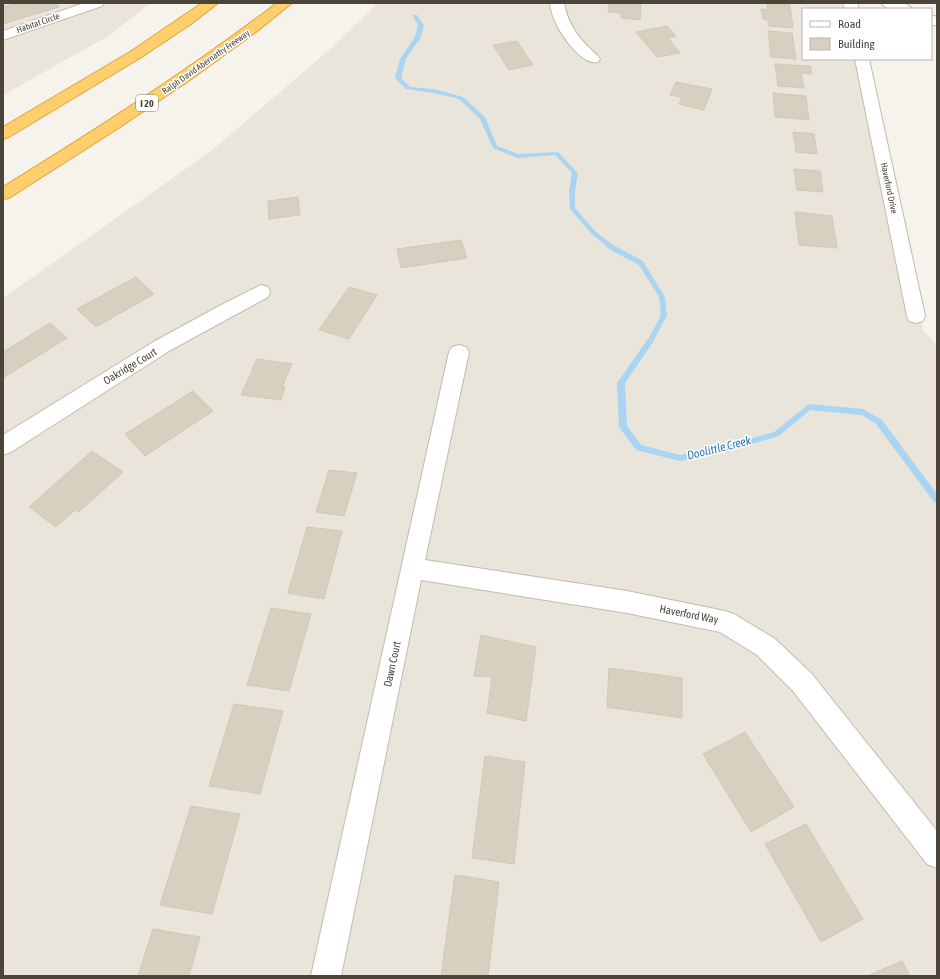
<svg xmlns="http://www.w3.org/2000/svg" width="940" height="979" font-family="'Asap Condensed',sans-serif">
	<style>
		.residential { fill: #eae5da }
		.lines { fill: none; stroke-linecap: round; stroke-linejoin: round }
		.stream { fill: #a9d4f2; fill-rule: evenodd }
		.building { fill: #d8cfc1; stroke: #d3c7b4 }
		.minor-casing { stroke: #c2bbae; stroke-width: 2 }
		.highway-casing { stroke: #e0a43c; stroke-width: 2 }
		.minor { fill: #fff; fill-rule: evenodd }
		.highway { fill: #ffcf6e; fill-rule: evenodd }
		.labels { text-anchor: middle; stroke-width: 3; stroke-linejoin: round; paint-order: stroke }
		.far-street-label { font-size: 9px; fill: #4b4439; stroke: #fff }
		.shield { fill: #fff; stroke: #817c74; stroke-width: 1 }
		.shield-label { font-size: 10px; font-weight: bold; fill: #4b4439 }
		.street-label { font-size: 11px; fill: #4b4439; stroke: #fff }
		.water-label { font-size: 12px; font-style: italic; fill: #2e7ab2; stroke: #fff }
	</style>
	<rect width="100%" height="100%" fill="#f6f3ec"/>
	<g class="residential">
		<polygon points="3,3 150,3 110,35 3,95"/>
		<polygon points="378,3 849,3 850,9 803,9 803,59 861,59 923,330 937,345 937,976 3,976 3,298 211,151 328,51"/>
	</g>
	<g class="lines">
		<polygon class="stream" points="413,15 417,15 424,25 421,37 406,59 401,78 410,87 434,89 463,97 485,117 497,146 518,154 558,152 578,173 575,191 575,208 595,231 613,245 643,261 665,297 667,315 653,342 625,383 627,426 641,445 680,455 728,445 774,432 809,404 863,409 882,420 937,494 937,503 934,502 876,424 862,415 810,410 779,436 728,451 680,461 636,450 619,427 617,383 648,339 661,315 659,297 639,265 609,249 591,233 570,209 569,191 572,173 555,155 517,158 493,148 480,119 459,99 434,93 406,89 395,78 400,59 415,37 418,25 413,16"/>
	</g>
	<g class="building">
		<polygon points="18,3 55,3 59,7 3,24 3,7"/>
		<polygon points="609,3 641,3 640,20 621,18 621,13 608,12"/>
		<polygon points="767,4 790,5 793,28 769,26 768,20 763,19 761,9 768,10"/>
		<polygon points="667,26 676,36 668,38 680,53 657,57 636,32"/>
		<polygon points="768,31 792,33 796,59 771,57"/>
		<polygon points="517,41 533,65 509,70 493,45"/>
		<polygon points="775,64 810,66 812,74 801,73 804,88 778,86"/>
		<polygon points="676,82 712,89 704,110 679,104 682,97 670,95"/>
		<polygon points="773,93 806,96 809,120 775,117"/>
		<polygon points="793,132 814,134 817,154 796,152"/>
		<polygon points="794,169 820,171 823,192 797,190"/>
		<polygon points="298,197 300,215 269,219 268,201"/>
		<polygon points="795,212 832,216 837,248 799,245"/>
		<polygon points="461,240 467,258 401,268 397,249"/>
		<polygon points="136,277 154,294 96,327 77,309"/>
		<polygon points="349,287 377,295 349,339 319,330"/>
		<polygon points="50,323 67,338 3,378 3,352"/>
		<polygon points="257,359 292,364 282,387 285,387 281,400 241,395"/>
		<polygon points="193,391 213,411 145,456 125,434"/>
		<polygon points="92,451 123,472 79,512 75,510 56,527 29,507"/>
		<polygon points="329,470 357,473 344,516 316,512"/>
		<polygon points="307,527 342,531 324,599 288,593"/>
		<polygon points="271,608 311,614 289,691 247,685"/>
		<polygon points="481,635 536,647 526,721 487,713 492,677 474,676"/>
		<polygon points="609,668 682,678 682,718 607,707"/>
		<polygon points="234,704 283,711 260,794 209,786"/>
		<polygon points="745,732 794,807 751,832 703,754"/>
		<polygon points="485,756 525,762 514,864 472,858"/>
		<polygon points="191,806 240,814 212,914 160,905"/>
		<polygon points="806,824 863,919 821,942 765,844"/>
		<polygon points="455,875 499,882 488,976 441,976"/>
		<polygon points="153,929 200,937 189,976 138,976"/>
		<polygon points="902,961 910,976 867,976"/>
	</g>
	<g class="lines">
		<g class="minor-casing">
			<g id="minor">
				<polygon points="84,3 104,3 102,6 3,40 3,31"/>
				<path d="M550,3h14c4,23 17,38 34,53l2,3 -2,3c-16,4 -37,-27 -43,-41 -3,-6 -4,-12 -5,-18z"/>
				<polygon points="843,3 857,3 859,9 845,9"/>
				<path d="M881,3c10,0 25,-3 31,6 -10,0 -24,3 -31,-6z"/>
				<polygon points="931,15 937,17 937,26 931,24"/>
				<polygon points="855,59 869,59 925,316 923,321 916,323 909,321 907,316"/>
				<polygon points="261,285 268,287 270,292 268,297 169,351 11,452 3,455 3,435 155,341 221,305"/>
				<polygon points="459,345 466,347 469,352 425,560 627,591 725,611 734,614 775,639 811,673 937,831 937,868 927,864 793,691 757,655 720,632 627,613 421,580 341,976 311,976 449,352 452,347"/>
			</g>
		</g>
		<g class="highway-casing">
			<g id="highway">
				<polygon points="202,3 218,3 191,24 140,58 9,137 3,139 3,127 130,52"/>
				<path d="M277,3h15l-36,29 -69,50 -70,47 -108,69 -6,1v-12c94,-58 186,-117 274,-184z"/>
			</g>
		</g>
		<use href="#minor" class="minor"/>
		<use href="#highway" class="highway"/>
	</g>
	<g class="labels">
		<g class="far-street-label">
			<text transform="translate(38 23) rotate(-19)" y="3">Habitat Circle</text>
			<text transform="translate(206 62) rotate(-35)" y="3">Ralph David Abernathy Freeway</text>
			<text transform="translate(889 188) rotate(78)" y="3">Haverford Drive</text>
		</g>
		<rect class="shield" x="136" y="95" width="22" height="16" rx="3"/>
		<g class="shield-label">
			<text x="147" y="107">I 20</text>
		</g>
		<g class="street-label">
			<text transform="translate(130 366) rotate(-31)" y="4">Oakridge Court</text>
			<text transform="translate(689 614) rotate(11)" y="4">Haverford Way</text>
			<text transform="translate(392 664) rotate(-78)" y="4">Dawn Court</text>
		</g>
		<g class="water-label">
			<text transform="translate(719 448) rotate(-14)" y="4">Doolittle Creek</text>
		</g>
	</g>
	<rect width="940" height="979" fill="none" stroke="#4b4439" stroke-width="8"/>
	<rect x="802" y="8" width="130" height="52" fill="#ffffff" stroke="#b7b4b0"/>
	<rect x="810" y="21" width="20" height="6" fill="#ffffff" stroke="#b7b4b0"/>
	<text x="838" y="28" font-size="12" fill="#4b4439">Road</text>
	<rect x="810" y="38" width="20" height="12" fill="#d8cfc1" stroke="#b7b4b0"/>
	<text x="838" y="48" font-size="12" fill="#4b4439">Building</text>
</svg>
